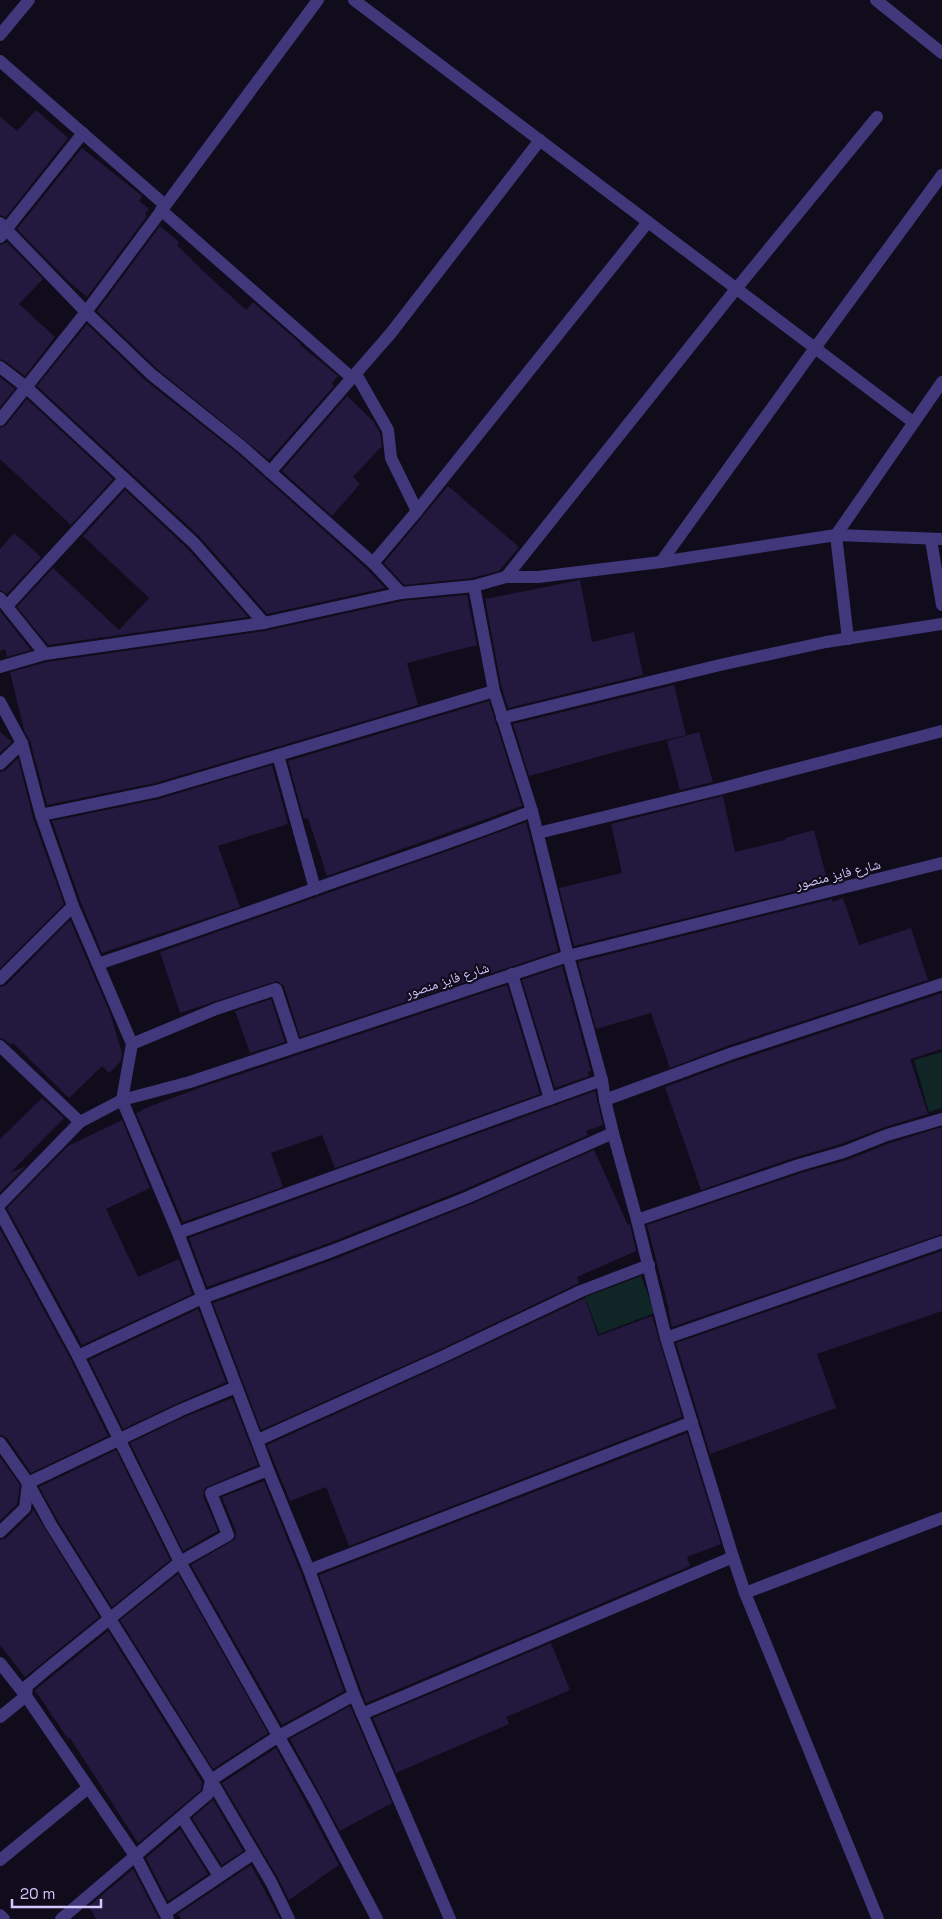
<svg xmlns="http://www.w3.org/2000/svg" width="942" height="1919" font-family="'Space Grotesk','Noto Naskh Arabic',sans-serif">
	<style>
		.green { fill: #0f2526 }
		.building { fill: #23183d }
		.lines { fill: none; stroke-linecap: round; stroke-linejoin: round }
		.minor { stroke: #40387a; stroke-width: 12 }
		.labels { text-anchor: middle; stroke-width: 4.5; stroke-linejoin: round; paint-order: stroke }
		.street-label { font-size: 14px; fill: #d3c8fe; stroke: #100c1c }
	</style>
	<rect width="100%" height="100%" fill="#100c1c"/>
	<g class="green">
		<polygon points="942,1052 942,1108 929,1112 914,1060"/>
		<polygon points="641,1276 655,1313 599,1334 585,1297"/>
	</g>
	<g class="building">
		<polygon points="36,110 68,138 6,217 0,215 0,117 17,131"/>
		<polygon points="82,148 142,196 139,201 149,209 145,214 147,216 87,297 66,279 17,229"/>
		<polygon points="160,226 179,242 177,245 202,270 246,310 253,302 301,344 300,345 338,376 332,383 334,386 269,460 156,368 97,311"/>
		<polygon points="7,242 43,279 19,304 55,337 25,376 5,361 0,359 0,245"/>
		<polygon points="87,324 145,380 236,452 367,569 385,588 267,614 200,537 37,386"/>
		<polygon points="0,377 15,389 0,407"/>
		<polygon points="347,396 373,421 380,433 382,446 353,477 360,484 332,516 282,471"/>
		<polygon points="27,399 113,479 71,525 0,459 0,428 6,425"/>
		<polygon points="448,486 519,547 499,571 472,578 404,585 384,563"/>
		<polygon points="125,490 188,549 248,617 48,645 17,607 53,568 119,630 149,598 83,536"/>
		<polygon points="14,533 41,557 7,594 0,590 0,549"/>
		<polygon points="580,580 592,642 634,632 643,675 508,708 501,685 485,599"/>
		<polygon points="467,595 477,645 407,663 418,705 155,783 47,805 30,741 24,730 10,672 47,662 265,631 402,601"/>
		<polygon points="0,611 31,650 7,657 5,649 0,651"/>
		<polygon points="674,685 686,735 626,749 529,776 513,724"/>
		<polygon points="489,701 522,806 327,876 308,818 304,819 288,761"/>
		<polygon points="0,732 12,742 0,753"/>
		<polygon points="699,732 713,782 680,790 667,741"/>
		<polygon points="18,758 33,818 64,904 0,968 0,772 6,770"/>
		<polygon points="272,765 288,824 218,846 240,907 102,953 81,903 52,821 159,799"/>
		<polygon points="723,796 735,852 785,840 785,838 814,830 828,883 574,946 559,888 622,873 611,824"/>
		<polygon points="526,822 558,951 300,1037 284,986 277,981 180,1013 160,952 453,849"/>
		<polygon points="843,898 859,945 911,928 928,980 727,1046 670,1068 651,1013 596,1029 578,962 832,899 832,902"/>
		<polygon points="70,920 110,1013 122,1053 121,1061 109,1073 102,1066 69,1098 13,1043 11,1045 5,1040 0,1038 0,987 6,985"/>
		<polygon points="562,966 591,1071 588,1072 589,1076 555,1088 522,980"/>
		<polygon points="507,985 540,1094 335,1168 322,1135 271,1153 283,1187 183,1222 136,1113 144,1110 143,1109 202,1087"/>
		<polygon points="942,993 942,1049 910,1059 928,1114 885,1127 841,1144 796,1157 701,1190 665,1087 733,1062"/>
		<polygon points="271,999 285,1042 250,1053 235,1011"/>
		<polygon points="595,1091 603,1125 586,1131 588,1135 463,1190 329,1243 207,1287 189,1238"/>
		<polygon points="42,1098 64,1118 10,1173 26,1166 0,1192 0,1139"/>
		<polygon points="122,1120 150,1188 106,1209 138,1277 179,1259 192,1294 82,1345 7,1208 68,1146"/>
		<polygon points="942,1127 942,1234 672,1327 668,1310 669,1310 647,1225 801,1173 847,1160 890,1143"/>
		<polygon points="594,1150 628,1225 630,1224 636,1251 577,1277 579,1283 441,1349 261,1430 213,1303 335,1259 469,1205"/>
		<polygon points="0,1229 71,1360 108,1436 31,1473 7,1438 0,1435"/>
		<polygon points="942,1251 942,1311 817,1354 836,1408 710,1454 676,1343"/>
		<polygon points="585,1298 598,1336 652,1316 682,1417 349,1546 326,1487 290,1501 267,1445 447,1363"/>
		<polygon points="198,1309 226,1382 178,1403 123,1429 89,1360"/>
		<polygon points="232,1398 258,1465 205,1488 203,1496 218,1531 183,1551 130,1443 184,1417"/>
		<polygon points="687,1433 721,1544 687,1557 690,1566 366,1703 319,1575"/>
		<polygon points="116,1450 170,1560 112,1607 58,1521 39,1487"/>
		<polygon points="0,1457 20,1485 17,1504 0,1521"/>
		<polygon points="264,1481 301,1573 344,1691 282,1725 191,1565 235,1539 236,1532 222,1497"/>
		<polygon points="33,1509 99,1617 25,1677 0,1645 0,1540 6,1538 31,1514"/>
		<polygon points="178,1574 268,1733 213,1769 120,1620"/>
		<polygon points="108,1631 202,1782 201,1790 138,1843 70,1738 68,1739 35,1690"/>
		<polygon points="551,1643 570,1690 506,1717 509,1724 396,1773 373,1718"/>
		<polygon points="350,1706 392,1803 340,1831 290,1739"/>
		<polygon points="276,1748 339,1865 289,1900 278,1878 222,1783"/>
		<polygon points="213,1800 243,1851 222,1865 192,1818"/>
		<polygon points="180,1829 208,1874 168,1901 146,1858"/>
		<polygon points="251,1865 280,1919 181,1919 178,1914"/>
		<polygon points="133,1869 159,1919 96,1919 89,1906"/>
	</g>
	<g class="lines">
		<g class="minor">
			<polyline points="354,0 913,422"/>
			<polyline points="876,0 942,53"/>
			<polyline points="0,35 29,0"/>
			<polyline points="0,61 165,205"/>
			<polyline points="161,210 352,378"/>
			<polyline points="0,223 86,312 151,374 241,446 373,563 401,593"/>
			<polyline points="0,237 83,133"/>
			<polyline points="0,367 26,387 194,543 264,623"/>
			<polyline points="356,374 388,430 391,458 417,511"/>
			<polyline points="0,420 86,312 318,0"/>
			<polyline points="270,472 391,333 540,140"/>
			<polyline points="931,540 942,605"/>
			<polyline points="661,562 815,348 942,175"/>
			<polyline points="373,563 417,511 648,222"/>
			<polyline points="506,577 736,289 877,117"/>
			<polyline points="474,586 494,691 532,811 568,956 602,1080 605,1100 613,1133 637,1220 666,1338 733,1557 745,1593 878,1919"/>
			<polyline points="0,598 45,654"/>
			<polyline points="7,606 124,479"/>
			<polyline points="848,639 836,535 942,382"/>
			<polyline points="0,667 45,654 264,623 401,593 474,586 506,577 538,577 661,562 836,535 942,539"/>
			<polyline points="0,702 22,743 41,815 73,906 132,1044 122,1100 178,1233 268,1470 309,1570 354,1695 450,1919"/>
			<polyline points="502,718 720,665 826,642 942,624"/>
			<polyline points="278,755 315,889"/>
			<polyline points="0,764 22,743"/>
			<polyline points="41,815 157,791 494,691"/>
			<polyline points="538,833 719,789 942,731"/>
			<path d="M98,964c72,-24 144,-49 216,-75 73,-26 146,-49 218,-78"/>
			<polyline points="512,974 550,1099"/>
			<polyline points="0,979 73,906"/>
			<polyline points="132,1044 216,1009 276,989 295,1046"/>
			<polyline points="0,1046 80,1122"/>
			<polyline points="605,1100 730,1054 942,984"/>
			<polyline points="0,1204 80,1122 122,1100 190,1082 568,956 942,863"/>
			<polyline points="0,1212 78,1356 180,1562 315,1801 377,1919"/>
			<polyline points="637,1220 799,1165 844,1152 887,1135 942,1119"/>
			<polyline points="178,1233 602,1080"/>
			<polyline points="666,1338 942,1242"/>
			<polyline points="78,1356 202,1298 332,1251 466,1198 613,1133"/>
			<polyline points="258,1440 444,1356 581,1291 649,1265"/>
			<polyline points="0,1443 28,1483 51,1525 211,1780 271,1882 289,1919"/>
			<polyline points="0,1532 25,1508 28,1483 181,1410 236,1387"/>
			<polyline points="309,1570 692,1422"/>
			<polyline points="745,1593 942,1518"/>
			<polyline points="0,1663 26,1696 136,1857 168,1919"/>
			<polyline points="362,1714 733,1557"/>
			<polyline points="0,1717 26,1696 27,1686 46,1670 180,1562 228,1535 211,1493 268,1470"/>
			<polyline points="182,1817 219,1876"/>
			<polyline points="0,1860 88,1788"/>
			<polyline points="165,1913 254,1853"/>
			<polyline points="0,1915 4,1919"/>
			<polyline points="61,1919 208,1794 211,1780 277,1737 354,1695"/>
		</g>
	</g>
	<g class="labels">
		<g class="street-label">
			<text transform="translate(838 874) rotate(-14)" y="5">شارع فايز منصور</text>
			<text transform="translate(447 980) rotate(-18)" y="5">شارع فايز منصور</text>
		</g>
	</g>
	<path d="M12 1899v8h89v-8" fill="none" stroke="#d3c8fe" stroke-width="2.5"/>
	<text x="20" y="1899" font-size="15" fill="#d3c8fe" stroke="#100c1c" stroke-width="4" paint-order="stroke">20 m</text>
</svg>
